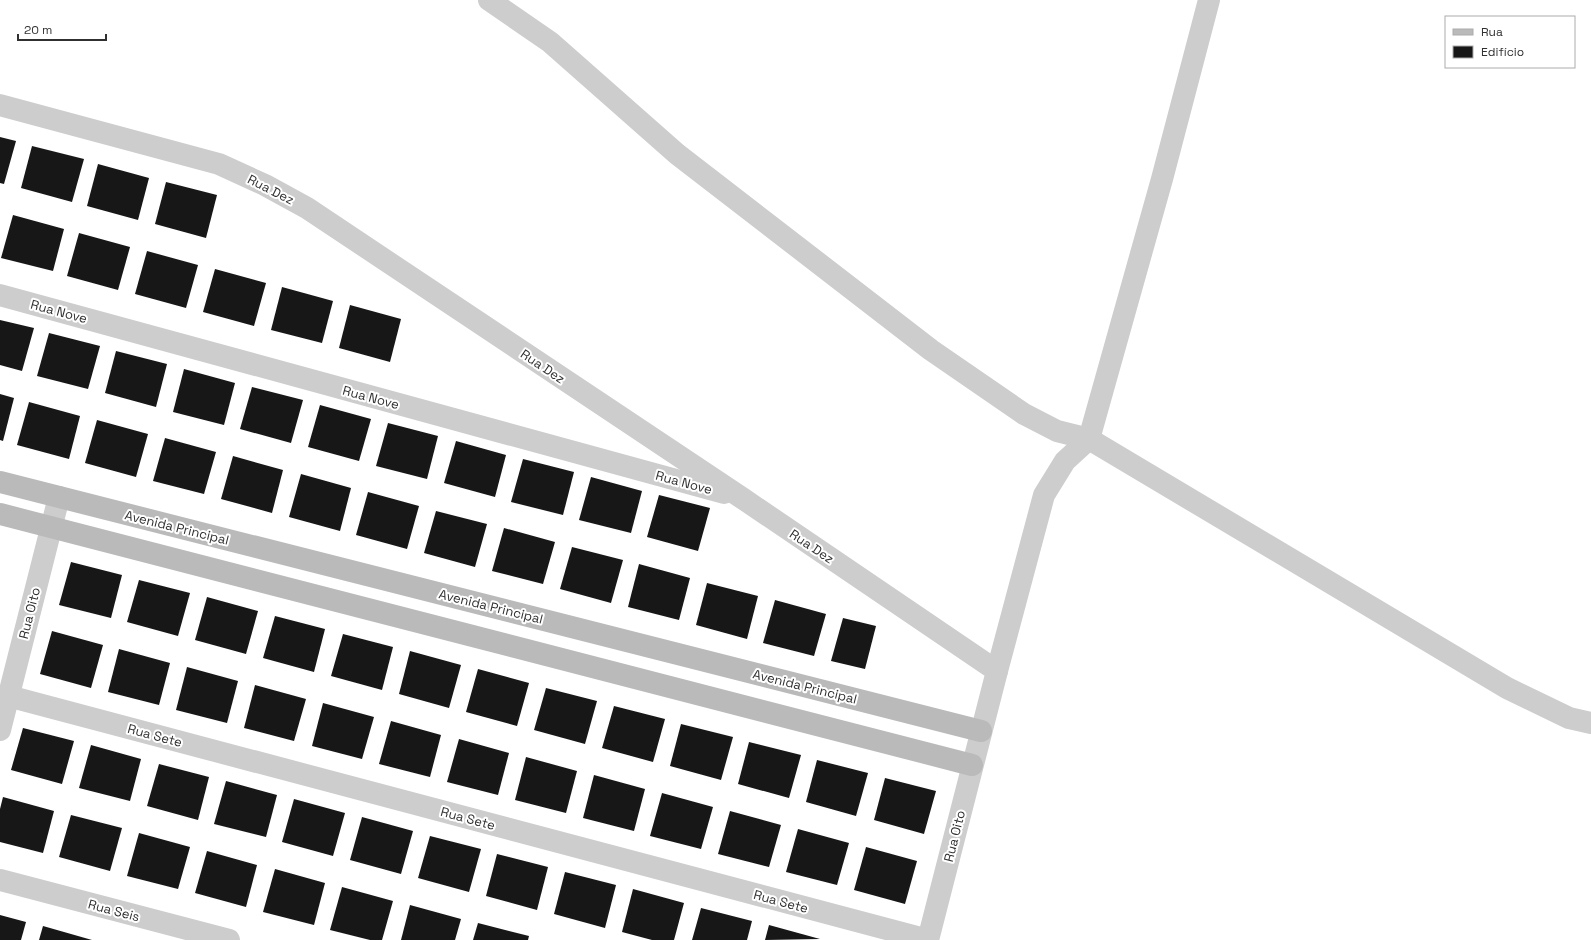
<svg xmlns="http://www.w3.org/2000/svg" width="1591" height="940" font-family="'Space Grotesk',sans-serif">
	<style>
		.building { fill: #171717 }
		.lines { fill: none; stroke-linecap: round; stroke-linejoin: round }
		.street { stroke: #cdcdcd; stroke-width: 22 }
		.secondary { stroke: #bababa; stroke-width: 22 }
		.labels { text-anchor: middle; stroke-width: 4; stroke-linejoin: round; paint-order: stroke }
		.street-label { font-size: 13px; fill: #303030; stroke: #fff }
	</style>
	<rect width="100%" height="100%" fill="#fff"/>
	<g class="building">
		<polygon points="0,137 16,141 4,184 0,183"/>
		<polygon points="32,146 84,159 72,202 21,188"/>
		<polygon points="98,164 149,178 138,220 87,206"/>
		<polygon points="166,182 217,195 206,238 155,224"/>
		<polygon points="13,215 64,229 53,271 1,258"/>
		<polygon points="79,233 130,247 118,290 67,276"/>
		<polygon points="147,251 198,265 186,308 135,294"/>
		<polygon points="215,269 266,283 254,326 203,312"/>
		<polygon points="282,287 333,301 322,343 271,330"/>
		<polygon points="350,305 401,319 390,362 339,348"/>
		<polygon points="0,320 34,328 22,371 0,365"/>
		<polygon points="49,333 100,346 88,389 37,376"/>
		<polygon points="116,351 167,364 156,407 105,393"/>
		<polygon points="184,369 235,383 224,425 173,412"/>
		<polygon points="252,387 303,400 291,443 240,429"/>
		<polygon points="0,394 14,398 3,441 0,440"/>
		<polygon points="29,402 80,416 69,459 17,445"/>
		<polygon points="320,405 371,419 359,461 308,447"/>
		<polygon points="97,420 148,434 136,477 85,463"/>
		<polygon points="388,423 438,436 427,479 376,466"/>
		<polygon points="165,438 216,452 204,494 153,481"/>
		<polygon points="456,441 506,455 495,497 444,483"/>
		<polygon points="233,456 283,470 272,513 221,499"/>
		<polygon points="523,459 574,472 563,515 511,502"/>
		<polygon points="301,474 351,488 340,531 289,517"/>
		<polygon points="591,477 642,491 631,533 579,520"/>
		<polygon points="368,492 419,506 407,549 356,535"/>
		<polygon points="659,495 710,508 698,551 647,537"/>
		<polygon points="436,511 487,524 475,567 424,553"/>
		<polygon points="504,528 555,542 543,584 492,571"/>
		<polygon points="572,547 623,560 611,603 560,589"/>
		<polygon points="71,562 122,575 111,618 59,605"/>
		<polygon points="639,564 690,578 679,620 628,607"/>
		<polygon points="139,580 190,593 178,636 127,622"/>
		<polygon points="707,583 758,596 747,639 696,625"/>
		<polygon points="207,597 258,611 246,654 195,640"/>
		<polygon points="775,600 826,614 814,656 763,643"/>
		<polygon points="275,616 325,629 314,672 263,658"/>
		<polygon points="843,618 876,626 865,669 831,661"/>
		<polygon points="52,631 103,645 91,688 40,674"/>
		<polygon points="343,634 393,647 382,690 331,676"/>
		<polygon points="119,649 170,663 159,705 108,692"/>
		<polygon points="410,651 461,665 449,708 399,694"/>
		<polygon points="187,667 238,681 227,723 176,710"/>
		<polygon points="478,669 529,683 517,726 466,712"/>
		<polygon points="255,685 306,699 294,741 244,728"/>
		<polygon points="546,688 597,701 585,744 534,730"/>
		<polygon points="323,703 374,717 362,759 312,746"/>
		<polygon points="614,706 665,719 653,762 602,748"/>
		<polygon points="391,721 441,735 430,777 379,764"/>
		<polygon points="681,724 733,737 721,780 670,766"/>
		<polygon points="23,728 74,741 62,784 11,770"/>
		<polygon points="459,739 509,753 498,795 447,782"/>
		<polygon points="749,742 801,755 789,798 738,784"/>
		<polygon points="91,745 141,759 130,801 79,788"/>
		<polygon points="526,757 577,771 566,813 515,800"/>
		<polygon points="817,760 868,773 856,816 806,802"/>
		<polygon points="159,764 209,777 198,820 147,806"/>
		<polygon points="594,775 645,789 634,831 583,818"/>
		<polygon points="885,778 936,791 924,834 874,820"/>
		<polygon points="226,781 277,795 266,837 214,824"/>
		<polygon points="662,793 713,807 701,849 650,836"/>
		<polygon points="3,797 54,811 43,853 0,842 0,809"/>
		<polygon points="294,799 345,813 333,856 282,842"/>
		<polygon points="730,811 781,825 769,867 718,854"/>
		<polygon points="71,815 122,828 110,871 59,857"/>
		<polygon points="362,817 413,831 401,874 350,860"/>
		<polygon points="798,829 849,843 837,885 786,872"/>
		<polygon points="139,833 190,847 178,889 127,876"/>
		<polygon points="430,836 481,849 469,892 418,878"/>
		<polygon points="866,847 917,861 905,904 854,890"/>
		<polygon points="207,851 257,865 246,907 195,893"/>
		<polygon points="497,854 548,867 537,910 486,896"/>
		<polygon points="275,869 325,883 314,925 263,912"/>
		<polygon points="565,872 616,885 605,928 554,914"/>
		<polygon points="342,887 393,901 382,940 370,940 330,930"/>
		<polygon points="633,889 684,903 674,940 652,940 622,932"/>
		<polygon points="410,905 461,919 455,940 401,940"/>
		<polygon points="701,908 752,921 747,940 692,940"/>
		<polygon points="0,915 26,922 21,940 0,940"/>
		<polygon points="478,923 529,936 528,940 473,940"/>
		<polygon points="769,925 820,939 765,940"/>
		<polygon points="43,926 92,940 39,940"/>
	</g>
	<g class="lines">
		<g class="street">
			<polyline points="489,0 550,42 677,154 931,350 1024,414 1057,431 1089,439 1507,688 1569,718 1591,723"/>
			<polyline points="0,105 219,164 265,185 307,208 742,498 997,671 928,940"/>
			<polyline points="0,295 724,493"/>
			<polyline points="997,671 1044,495 1065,461 1089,439 1162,179 1209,0"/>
			<polyline points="8,696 928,940"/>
			<polyline points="0,730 59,497"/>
			<polyline points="0,880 229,940"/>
		</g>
		<g class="secondary">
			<polyline points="0,482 981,731"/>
			<polyline points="0,514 972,765"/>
		</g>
	</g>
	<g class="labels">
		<g class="street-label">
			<text transform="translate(271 189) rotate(27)" y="5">Rua Dez</text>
			<text transform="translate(59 311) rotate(15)" y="5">Rua Nove</text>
			<text transform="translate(543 366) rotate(34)" y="5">Rua Dez</text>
			<text transform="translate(371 397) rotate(15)" y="5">Rua Nove</text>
			<text transform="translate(684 482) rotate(15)" y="5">Rua Nove</text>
			<text transform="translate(177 527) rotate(14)" y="5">Avenida Principal</text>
			<text transform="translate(812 546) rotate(34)" y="5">Rua Dez</text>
			<text transform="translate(491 606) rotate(14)" y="5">Avenida Principal</text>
			<text transform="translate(29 613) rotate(-76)" y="5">Rua Oito</text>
			<text transform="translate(805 686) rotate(14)" y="5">Avenida Principal</text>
			<text transform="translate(155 735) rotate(15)" y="5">Rua Sete</text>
			<text transform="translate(468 818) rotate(15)" y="5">Rua Sete</text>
			<text transform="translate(954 836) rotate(-76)" y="5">Rua Oito</text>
			<text transform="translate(781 901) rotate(15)" y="5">Rua Sete</text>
			<text transform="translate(114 910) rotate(15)" y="5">Rua Seis</text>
		</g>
	</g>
	<rect x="1445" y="16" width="130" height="52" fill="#ffffff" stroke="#acacac"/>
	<rect x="1453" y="29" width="20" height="6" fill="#bababa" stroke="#acacac"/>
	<text x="1481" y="36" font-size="12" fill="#303030">Rua</text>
	<rect x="1453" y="46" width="20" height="12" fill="#171717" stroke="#acacac"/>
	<text x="1481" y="56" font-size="12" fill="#303030">Edifício</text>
	<path d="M18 34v6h88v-6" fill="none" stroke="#303030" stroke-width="2"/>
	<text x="24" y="34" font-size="12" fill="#303030" stroke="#ffffff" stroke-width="3" paint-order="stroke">20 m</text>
</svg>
